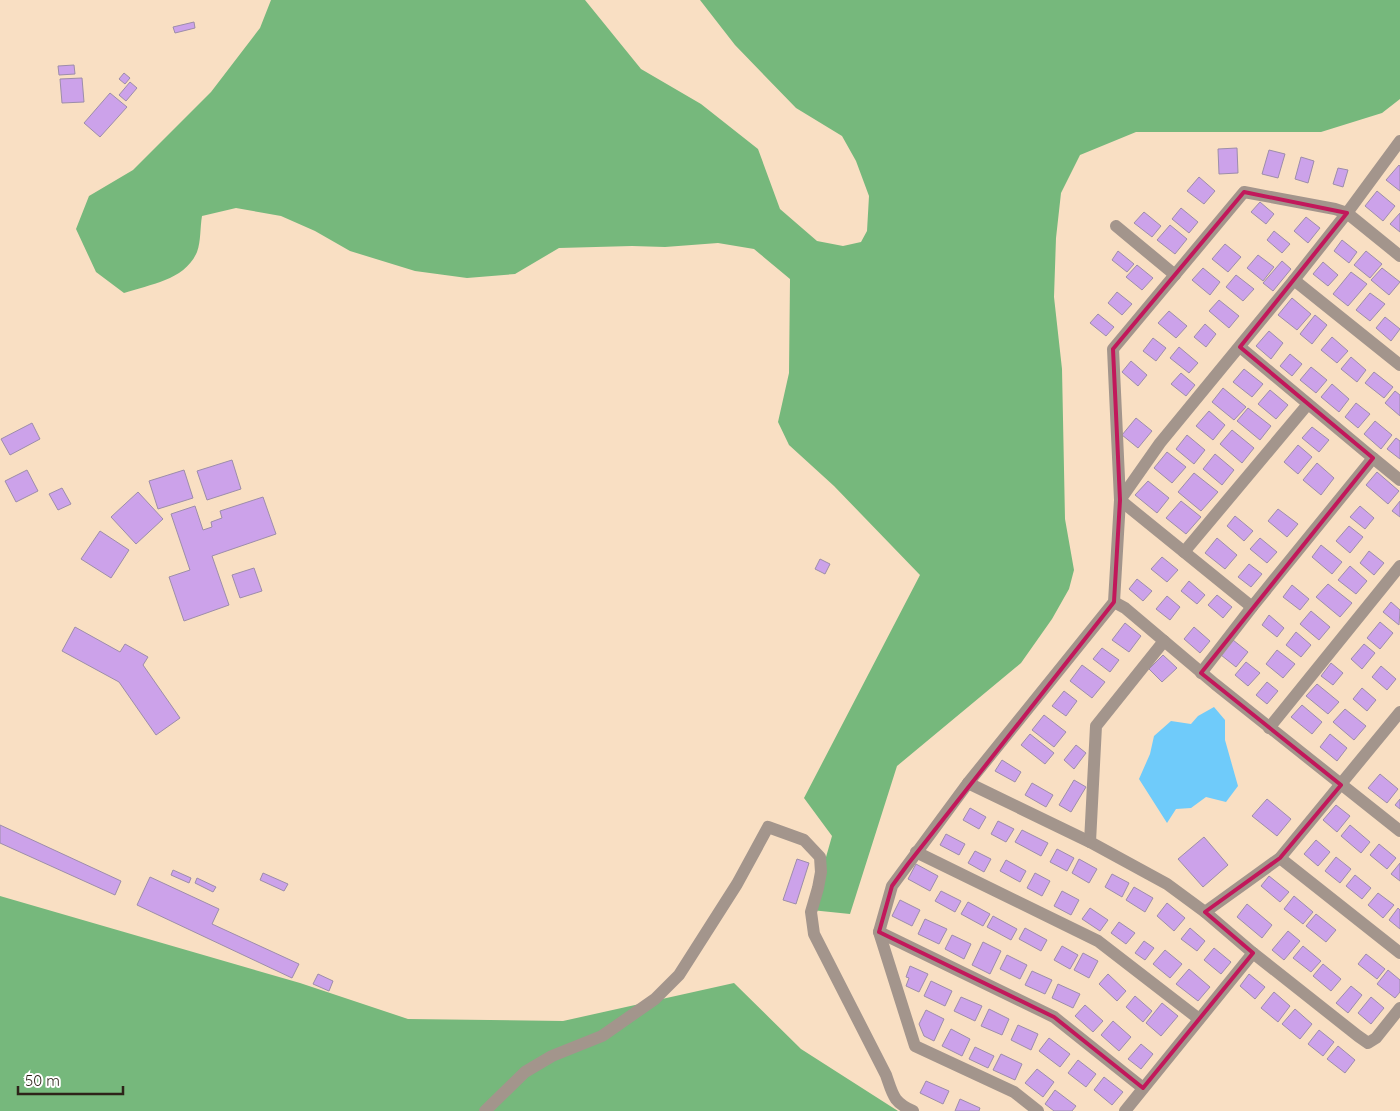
<svg xmlns="http://www.w3.org/2000/svg" width="1400" height="1111" font-family="Quicksand,sans-serif">
	<style>
		.forest { fill: #76b87c }
		.water { fill: #6fcbfa }
		.building { fill: #cca2ea; stroke: #9d8daa }
		.lines { fill: none; stroke-linecap: round; stroke-linejoin: round }
		.minor { stroke: #a3958c; stroke-width: 12 }
		.marked { fill: none; stroke: #c2185b; stroke-width: 4; stroke-linejoin: round }
	</style>
	<rect width="100%" height="100%" fill="#f9dfc3"/>
	<g class="forest">
		<path d="M271,0h314l56,69 60,35 57,45 22,60 37,32 26,5 18,-4 6,-11 2,-35 -13,-35 -14,-25 -46,-28 -61,-63 -35,-45h700v99l-18,14 -61,19h-185l-56,23 -19,38 -5,45 -2,59 8,72 3,150 9,51 -5,19 -17,30 -31,44 -124,103 -47,148 -39,-4 21,-74 -28,-38 116,-223 -86,-89 -45,-41 -11,-23 11,-49 1,-94 -36,-30 -36,-6 -53,4 -33,-1 -73,2 -44,26 -48,4 -52,-7 -65,-20 -35,-20 -34,-15 -45,-8 -34,8c-2,11 -1,25 -5,36 -12,28 -46,32 -73,41l-28,-21 -20,-43 13,-33 44,-26 78,-78 49,-64z"/>
		<polygon points="0,896 300,983 408,1019 563,1021 734,983 801,1049 898,1111 0,1111"/>
	</g>
	<polygon class="water" points="1214,707 1225,720 1225,740 1238,786 1226,802 1206,797 1191,808 1176,809 1167,823 1139,779 1150,754 1154,736 1171,721 1191,724 1198,716"/>
	<g class="building">
		<polygon points="194,22 195,28 175,33 173,27"/>
		<polygon points="74,65 75,74 59,75 58,66"/>
		<polygon points="124,73 130,78 125,84 119,79"/>
		<polygon points="82,78 84,102 62,103 60,79"/>
		<polygon points="130,82 137,88 126,101 119,95"/>
		<polygon points="110,93 127,107 100,137 84,123"/>
		<polygon points="1237,148 1238,173 1219,174 1218,149"/>
		<polygon points="1269,150 1285,154 1278,178 1262,174"/>
		<polygon points="1301,157 1314,161 1308,183 1295,179"/>
		<polygon points="1399,165 1400,166 1400,191 1386,180"/>
		<polygon points="1338,168 1348,170 1343,187 1333,184"/>
		<polygon points="1199,177 1215,191 1204,204 1187,191"/>
		<polygon points="1377,191 1395,206 1383,221 1365,206"/>
		<polygon points="1260,202 1274,214 1266,224 1251,212"/>
		<polygon points="1181,208 1198,222 1189,233 1172,219"/>
		<polygon points="1144,212 1161,226 1152,237 1134,223"/>
		<polygon points="1400,213 1400,232 1390,224"/>
		<polygon points="1306,217 1320,228 1308,243 1294,231"/>
		<polygon points="1170,225 1187,239 1175,254 1157,240"/>
		<polygon points="1274,231 1290,244 1282,253 1267,240"/>
		<polygon points="1342,240 1357,252 1349,263 1334,251"/>
		<polygon points="1225,244 1241,257 1228,272 1212,259"/>
		<polygon points="1118,251 1134,264 1127,272 1112,260"/>
		<polygon points="1366,251 1382,264 1370,278 1354,265"/>
		<polygon points="1258,255 1274,267 1263,281 1247,268"/>
		<polygon points="1282,261 1291,269 1273,291 1263,283"/>
		<polygon points="1323,262 1338,275 1328,286 1313,274"/>
		<polygon points="1137,265 1153,278 1142,290 1126,277"/>
		<polygon points="1203,268 1220,282 1210,295 1192,280"/>
		<polygon points="1382,268 1400,282 1389,295 1371,280"/>
		<polygon points="1351,272 1367,284 1348,306 1333,294"/>
		<polygon points="1236,275 1254,289 1243,301 1226,287"/>
		<polygon points="1117,292 1132,304 1122,315 1108,303"/>
		<polygon points="1370,293 1385,304 1370,321 1356,310"/>
		<polygon points="1292,298 1311,314 1297,330 1278,315"/>
		<polygon points="1219,300 1239,316 1229,328 1209,311"/>
		<polygon points="1169,311 1187,326 1176,338 1158,323"/>
		<polygon points="1098,314 1114,327 1106,336 1090,323"/>
		<polygon points="1315,315 1327,325 1312,344 1300,334"/>
		<polygon points="1385,317 1400,329 1391,341 1376,328"/>
		<polygon points="1205,324 1216,334 1206,347 1194,337"/>
		<polygon points="1269,331 1283,343 1271,359 1256,346"/>
		<polygon points="1332,337 1348,351 1337,363 1321,350"/>
		<polygon points="1153,338 1166,348 1156,361 1143,351"/>
		<polygon points="1179,347 1198,363 1189,373 1170,358"/>
		<polygon points="1290,354 1302,364 1292,376 1280,366"/>
		<polygon points="1351,357 1366,370 1357,382 1341,369"/>
		<polygon points="1131,361 1147,375 1138,386 1122,372"/>
		<polygon points="1311,367 1327,380 1316,393 1300,380"/>
		<polygon points="1244,369 1263,384 1252,397 1233,382"/>
		<polygon points="1374,372 1393,387 1384,398 1365,383"/>
		<polygon points="1181,373 1195,385 1186,396 1171,384"/>
		<polygon points="1332,384 1349,399 1339,412 1321,397"/>
		<polygon points="1223,388 1246,407 1234,420 1212,402"/>
		<polygon points="1270,390 1288,405 1276,419 1258,404"/>
		<polygon points="1395,391 1400,395 1400,416 1385,403"/>
		<polygon points="1356,403 1370,414 1358,428 1345,417"/>
		<polygon points="1248,408 1271,426 1260,440 1237,421"/>
		<polygon points="1209,411 1225,425 1213,440 1196,426"/>
		<polygon points="1136,418 1152,431 1138,448 1122,435"/>
		<polygon points="1375,421 1392,435 1381,449 1364,434"/>
		<polygon points="32,423 40,439 10,455 1,439"/>
		<polygon points="1312,427 1329,440 1319,452 1302,438"/>
		<polygon points="1232,430 1254,448 1242,463 1220,444"/>
		<polygon points="1187,435 1205,450 1194,464 1176,449"/>
		<polygon points="1396,438 1400,441 1400,459 1387,449"/>
		<polygon points="1298,445 1312,457 1298,474 1284,462"/>
		<polygon points="1167,452 1186,467 1172,483 1154,468"/>
		<polygon points="1215,454 1234,470 1222,485 1203,469"/>
		<polygon points="232,460 241,489 207,500 197,471"/>
		<polygon points="1317,463 1334,478 1321,495 1303,480"/>
		<polygon points="27,470 38,491 16,502 5,481"/>
		<polygon points="184,470 193,498 158,509 149,481"/>
		<polygon points="1377,472 1399,491 1388,504 1366,485"/>
		<polygon points="1194,473 1218,492 1201,511 1178,492"/>
		<polygon points="1148,481 1169,498 1157,513 1135,495"/>
		<polygon points="62,488 71,504 58,510 49,494"/>
		<polygon points="138,492 163,519 136,544 111,517"/>
		<polygon points="263,497 276,534 212,556 229,605 184,621 169,577 190,570 171,514 195,506 203,530 212,527 211,522 222,518 220,511"/>
		<polygon points="1181,501 1201,517 1186,534 1166,518"/>
		<polygon points="1400,501 1400,517 1392,511"/>
		<polygon points="1360,506 1374,518 1365,529 1350,517"/>
		<polygon points="1278,509 1298,524 1287,537 1268,521"/>
		<polygon points="1235,516 1253,531 1244,541 1227,526"/>
		<polygon points="1349,526 1363,537 1350,553 1336,541"/>
		<polygon points="100,531 129,550 111,578 81,559"/>
		<polygon points="1217,538 1237,555 1225,569 1205,553"/>
		<polygon points="1260,538 1277,552 1267,563 1250,549"/>
		<polygon points="1321,545 1342,562 1332,574 1312,557"/>
		<polygon points="1369,551 1384,563 1374,575 1360,563"/>
		<polygon points="1162,557 1178,570 1167,582 1151,569"/>
		<polygon points="820,559 830,564 825,574 815,569"/>
		<polygon points="1249,564 1262,574 1251,587 1238,577"/>
		<polygon points="1350,566 1367,581 1356,594 1338,580"/>
		<polygon points="254,568 262,591 240,598 232,575"/>
		<polygon points="1137,579 1152,591 1143,601 1129,589"/>
		<polygon points="1189,581 1205,595 1197,604 1181,591"/>
		<polygon points="1328,584 1352,603 1340,617 1316,597"/>
		<polygon points="1292,585 1309,599 1300,610 1283,597"/>
		<polygon points="1217,595 1232,607 1223,618 1208,605"/>
		<polygon points="1167,596 1180,607 1170,620 1156,609"/>
		<polygon points="1391,602 1400,610 1399,625 1383,612"/>
		<polygon points="1311,611 1330,627 1319,640 1300,624"/>
		<polygon points="1269,615 1284,628 1277,637 1262,625"/>
		<polygon points="1380,622 1393,633 1380,649 1367,638"/>
		<polygon points="1125,623 1141,636 1129,652 1112,640"/>
		<polygon points="75,627 120,652 125,644 148,657 143,665 180,718 156,735 119,682 62,651"/>
		<polygon points="1194,627 1210,641 1200,653 1184,639"/>
		<polygon points="1296,632 1311,645 1301,657 1286,645"/>
		<polygon points="1233,640 1248,652 1236,667 1221,655"/>
		<polygon points="1364,644 1375,653 1362,669 1351,659"/>
		<polygon points="1102,648 1119,660 1110,672 1093,659"/>
		<polygon points="1277,650 1295,664 1283,678 1266,664"/>
		<polygon points="1163,655 1177,668 1162,682 1149,669"/>
		<polygon points="1246,662 1260,673 1248,686 1235,675"/>
		<polygon points="1331,663 1343,673 1333,685 1321,676"/>
		<polygon points="1082,665 1105,682 1092,698 1070,681"/>
		<polygon points="1381,666 1396,679 1387,690 1372,677"/>
		<polygon points="1267,682 1278,691 1267,704 1256,695"/>
		<polygon points="1317,684 1339,702 1328,714 1306,696"/>
		<polygon points="1362,688 1376,700 1367,711 1353,699"/>
		<polygon points="1064,691 1077,701 1066,716 1052,706"/>
		<polygon points="1302,705 1322,722 1312,734 1291,717"/>
		<polygon points="1345,709 1366,726 1354,740 1333,722"/>
		<polygon points="1044,715 1066,732 1054,747 1032,730"/>
		<polygon points="1030,734 1054,753 1045,764 1021,745"/>
		<polygon points="1330,734 1347,748 1337,761 1320,747"/>
		<polygon points="1076,745 1086,753 1074,769 1064,760"/>
		<polygon points="1002,760 1021,772 1015,782 995,771"/>
		<polygon points="1380,774 1398,789 1387,803 1368,788"/>
		<polygon points="1074,780 1086,787 1071,812 1059,805"/>
		<polygon points="1032,783 1053,795 1046,807 1025,795"/>
		<polygon points="1267,799 1291,819 1277,836 1252,816"/>
		<polygon points="1400,799 1400,809 1395,805"/>
		<polygon points="1336,805 1350,816 1337,832 1323,820"/>
		<polygon points="970,808 986,817 979,829 963,820"/>
		<polygon points="998,821 1014,829 1006,842 991,834"/>
		<polygon points="0,825 121,881 115,895 0,843"/>
		<polygon points="1350,825 1370,842 1361,853 1341,836"/>
		<polygon points="1022,830 1048,843 1041,856 1015,842"/>
		<polygon points="946,834 965,844 959,855 940,845"/>
		<polygon points="1204,837 1228,865 1203,887 1178,859"/>
		<polygon points="1316,840 1330,852 1318,866 1304,854"/>
		<polygon points="1379,844 1396,858 1387,869 1370,855"/>
		<polygon points="1057,849 1074,858 1067,871 1050,862"/>
		<polygon points="975,851 991,859 984,872 968,863"/>
		<polygon points="1336,857 1351,869 1340,883 1325,871"/>
		<polygon points="797,859 809,863 796,904 783,900"/>
		<polygon points="1079,859 1097,869 1089,883 1072,873"/>
		<polygon points="1006,860 1026,871 1020,882 1000,871"/>
		<polygon points="1400,863 1400,881 1391,874"/>
		<polygon points="916,864 938,876 930,891 908,879"/>
		<polygon points="173,870 191,878 189,883 171,875"/>
		<polygon points="263,873 288,884 284,891 260,880"/>
		<polygon points="1035,873 1050,881 1042,896 1027,888"/>
		<polygon points="1112,874 1129,883 1122,897 1105,887"/>
		<polygon points="1355,875 1371,888 1362,899 1346,886"/>
		<polygon points="1269,876 1289,892 1280,902 1261,886"/>
		<polygon points="150,877 219,909 212,924 299,964 292,978 137,905"/>
		<polygon points="197,878 216,887 213,892 195,883"/>
		<polygon points="1134,887 1153,898 1145,912 1126,900"/>
		<polygon points="941,891 961,901 955,912 935,901"/>
		<polygon points="1062,891 1079,900 1071,915 1054,906"/>
		<polygon points="1378,893 1394,905 1383,918 1368,905"/>
		<polygon points="1294,896 1313,912 1303,924 1284,909"/>
		<polygon points="900,900 920,910 912,926 892,916"/>
		<polygon points="968,902 990,914 983,926 961,914"/>
		<polygon points="1167,903 1185,918 1174,931 1157,916"/>
		<polygon points="1247,904 1272,925 1262,938 1237,917"/>
		<polygon points="1090,908 1108,920 1100,931 1082,919"/>
		<polygon points="1398,908 1400,910 1400,929 1389,920"/>
		<polygon points="1316,914 1336,930 1326,942 1306,926"/>
		<polygon points="993,916 1017,929 1011,940 987,927"/>
		<polygon points="925,919 947,929 939,944 918,934"/>
		<polygon points="1119,922 1135,933 1126,944 1111,933"/>
		<polygon points="1025,928 1047,940 1041,951 1019,939"/>
		<polygon points="1190,928 1205,941 1197,951 1181,939"/>
		<polygon points="1288,931 1300,941 1284,960 1272,950"/>
		<polygon points="952,935 971,944 964,959 945,949"/>
		<polygon points="1144,941 1154,948 1145,960 1135,953"/>
		<polygon points="983,942 1001,951 990,974 972,965"/>
		<polygon points="1062,946 1078,955 1070,969 1054,960"/>
		<polygon points="1303,946 1321,961 1311,972 1293,958"/>
		<polygon points="1214,948 1231,962 1221,974 1204,960"/>
		<polygon points="1165,950 1182,964 1170,978 1153,964"/>
		<polygon points="1083,953 1098,961 1089,978 1074,970"/>
		<polygon points="1366,954 1385,969 1377,979 1358,964"/>
		<polygon points="1007,955 1027,965 1020,979 1000,969"/>
		<polygon points="1323,964 1341,979 1331,991 1313,976"/>
		<polygon points="910,966 928,974 919,992 906,986 909,978 906,977"/>
		<polygon points="1189,969 1210,987 1198,1001 1176,984"/>
		<polygon points="1388,970 1400,980 1400,992 1395,998 1377,984"/>
		<polygon points="1032,971 1052,980 1045,994 1025,985"/>
		<polygon points="318,974 333,981 329,991 313,984"/>
		<polygon points="1108,974 1126,991 1117,1001 1099,984"/>
		<polygon points="1249,974 1265,987 1255,999 1240,986"/>
		<polygon points="931,981 952,991 945,1006 924,996"/>
		<polygon points="1058,984 1080,994 1073,1008 1052,998"/>
		<polygon points="1351,986 1362,995 1348,1013 1336,1003"/>
		<polygon points="1274,992 1290,1006 1278,1022 1261,1008"/>
		<polygon points="1135,996 1152,1011 1143,1022 1126,1007"/>
		<polygon points="961,997 982,1006 975,1021 954,1011"/>
		<polygon points="1371,997 1384,1008 1371,1024 1358,1013"/>
		<polygon points="1162,1003 1178,1016 1161,1036 1146,1023"/>
		<polygon points="1085,1005 1103,1021 1093,1032 1075,1016"/>
		<polygon points="989,1009 1009,1019 1002,1035 981,1026"/>
		<polygon points="1295,1009 1312,1024 1300,1039 1282,1024"/>
		<polygon points="926,1010 944,1019 934,1041 924,1036 919,1024"/>
		<polygon points="1113,1021 1131,1037 1119,1051 1101,1035"/>
		<polygon points="1018,1025 1038,1034 1031,1050 1011,1040"/>
		<polygon points="951,1029 970,1039 962,1056 942,1046"/>
		<polygon points="1319,1030 1334,1042 1323,1056 1308,1044"/>
		<polygon points="1049,1038 1070,1054 1060,1067 1039,1051"/>
		<polygon points="1141,1044 1153,1054 1141,1069 1128,1059"/>
		<polygon points="1338,1046 1355,1060 1345,1073 1327,1059"/>
		<polygon points="975,1047 994,1056 988,1068 969,1059"/>
		<polygon points="1001,1054 1022,1064 1015,1080 993,1070"/>
		<polygon points="1078,1060 1096,1074 1086,1087 1068,1073"/>
		<polygon points="1037,1069 1054,1082 1043,1097 1025,1083"/>
		<polygon points="1104,1077 1123,1092 1112,1105 1094,1090"/>
		<polygon points="926,1081 949,1091 943,1104 920,1093"/>
		<polygon points="1055,1090 1076,1106 1072,1111 1054,1111 1045,1104"/>
		<polygon points="960,1099 980,1108 979,1111 955,1111"/>
	</g>
	<g class="lines">
		<g class="minor">
			<polyline points="1116,226 1175,275"/>
			<polyline points="1294,280 1400,365"/>
			<polyline points="1240,347 1373,458"/>
			<polyline points="1120,500 1160,443 1294,280 1347,213 1400,141"/>
			<polyline points="1120,500 1252,607 1373,458 1400,480"/>
			<polyline points="1184,552 1308,404"/>
			<polyline points="1114,602 1125,608 1215,684 1400,831"/>
			<polyline points="1201,673 1252,607"/>
			<polyline points="1269,728 1400,566"/>
			<polyline points="968,783 1090,842 1167,884 1205,912 1253,953 1358,1036 1368,1043 1376,1038 1400,1008"/>
			<polyline points="1090,842 1096,726 1164,641"/>
			<polyline points="916,852 1098,941 1199,1019"/>
			<polyline points="1280,858 1400,953"/>
			<polyline points="1205,912 1280,858 1400,712"/>
			<polyline points="879,932 1054,1017 1143,1088"/>
			<path d="M485,1111l40,-39 27,-16 50,-20 53,-37 24,-24 58,-91 31,-57 36,13 16,17 1,15 -3,16 -7,24 3,22 72,141c7,20 7,27 27,36"/>
			<polyline points="1038,1111 1014,1092 915,1046 879,932 892,886 968,783 1114,602 1120,500 1113,349 1244,192 1335,209 1347,213 1400,256"/>
			<polyline points="1125,1111 1253,953"/>
		</g>
	</g>
	<path class="marked" d="M1244,192l103,21 -107,134 133,111 -172,215 140,112 -61,73 -75,54 48,41 -110,135 -89,-71 -175,-85 13,-46 16,-22 206,-262 6,-102 -7,-151z"/>
	<path d="M18 1086v8h105v-8" fill="none" stroke="#2d2319" stroke-width="2.5"/>
	<text x="25" y="1086" font-size="15" fill="#2d2319" stroke="#ffffff" stroke-width="4" paint-order="stroke">50 m</text>
</svg>
